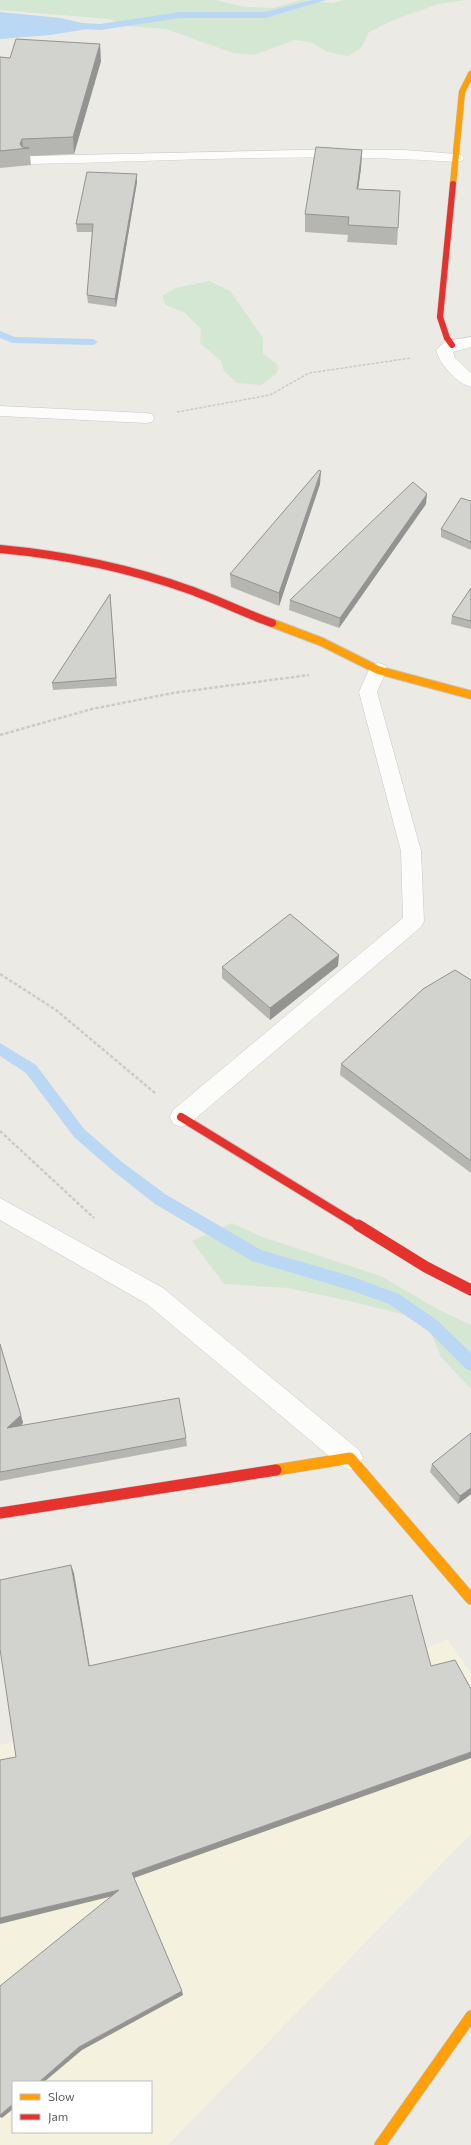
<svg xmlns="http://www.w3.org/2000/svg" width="471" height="2145" font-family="Commissioner,sans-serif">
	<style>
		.commercial { fill: #f4f1de; fill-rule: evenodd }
		.green { fill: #d3e7d2 }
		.water { fill: #bad8f4 }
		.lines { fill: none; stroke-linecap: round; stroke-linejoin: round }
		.stream { fill: #bad8f4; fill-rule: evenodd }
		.lane-casing { stroke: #c8c8c8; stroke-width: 1 }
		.street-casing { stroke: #c8c8c8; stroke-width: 1 }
		.slow-far2-casing { stroke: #c7c7c5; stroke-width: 7 }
		.slow-far1-casing { stroke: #c7c7c5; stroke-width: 10 }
		.slow-casing { stroke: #c7c7c5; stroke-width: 12 }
		.jam-far2-casing { stroke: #c7c7c5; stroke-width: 7 }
		.jam-far1-casing { stroke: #c7c7c5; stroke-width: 10 }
		.jam-casing { stroke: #c7c7c5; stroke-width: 12 }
		.path-far1 { stroke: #c8ccca; stroke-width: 1.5; stroke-dasharray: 3 1.5; stroke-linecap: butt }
		.path { stroke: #c8ccca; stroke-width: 2.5; stroke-dasharray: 3.5 2; stroke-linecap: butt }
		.lane { fill: #fcfcfb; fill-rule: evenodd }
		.street { fill: #fcfcfb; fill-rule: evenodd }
		.slow-far2 { stroke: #ff9f0a; stroke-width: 6 }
		.slow-far1 { stroke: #ff9f0a; stroke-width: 8 }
		.slow { stroke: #ff9f0a; stroke-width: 11 }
		.jam-far2 { stroke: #e5322d; stroke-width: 6 }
		.jam-far1 { stroke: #e5322d; stroke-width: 8 }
		.jam { stroke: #e5322d; stroke-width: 11 }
		.wall { fill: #b5b5b2 }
		.shaded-wall { fill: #939391 }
		.building { fill: #d2d2cf; stroke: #939391 }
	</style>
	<rect width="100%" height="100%" fill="#ebeae5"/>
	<path class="commercial" d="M447,1639l24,34v161l-303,311h-168v-400l422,-95zM13,2082h138v50h-138z"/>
	<g class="green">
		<polygon points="0,0 216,0 244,7 273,8 301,0 332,3 344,0 466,0 438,4 391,21 369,32 361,48 348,56 328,52 310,42 294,40 254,55 233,53 166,29 127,26 110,19 0,10"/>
		<polygon points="209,281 230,291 263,338 263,354 277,364 278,369 276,374 261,385 237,383 224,371 221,361 200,343 201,329 185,313 166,305 162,296 176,288"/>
		<polygon points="232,1223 262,1237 381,1276 437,1309 471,1325 471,1389 441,1357 426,1320 354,1302 288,1288 224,1284 192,1241"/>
	</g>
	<polygon class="water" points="0,12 60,18 100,27 50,35 0,39"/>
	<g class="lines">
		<g class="stream">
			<polygon points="312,0 326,0 265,18 180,18 100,30 82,29 78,26 82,23 100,24 180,12 265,12"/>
			<polygon points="0,331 15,337 93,339 98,342 93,345 13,343 0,338"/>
			<polygon points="0,1043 36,1065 84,1129 122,1162 165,1194 261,1250 350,1276 399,1294 438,1321 471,1353 471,1371 466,1369 428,1331 389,1304 350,1290 252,1261 155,1204 112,1170 74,1137 26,1073 0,1056"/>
		</g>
		<g class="lane-casing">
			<g id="lane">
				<path d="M296,150h108l53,4 5,1 2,3 -2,3 -5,1c-142,-10 -285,-1 -427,2l-5,-1 -2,-3 2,-3 5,-1z"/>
				<polygon points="0,406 146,413 152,414 154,418 152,422 146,423 0,416"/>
				<polygon points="378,663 385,665 387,670 377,692 421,851 424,921 421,927 189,1124 181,1127 173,1124 170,1117 173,1110 403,918 401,851 359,692 371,665"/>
				<polygon points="0,1198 163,1288 359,1450 363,1458 359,1466 350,1470 341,1466 147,1304 0,1220"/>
			</g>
		</g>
		<g class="street-casing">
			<path id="street" d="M471,337v10l-18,5 2,6 16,15v14c-15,-4 -31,-23 -35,-37l10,-9z"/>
		</g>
		<g class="slow-far2-casing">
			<polyline id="slow-far2" points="453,184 462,92 471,74"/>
		</g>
		<g class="slow-far1-casing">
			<polyline id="slow-far1" points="272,623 322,642 378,670 471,695"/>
		</g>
		<g class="slow-casing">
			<g id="slow">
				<polyline points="276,1470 350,1458 471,1599"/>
				<polyline points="380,2145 471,2016"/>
			</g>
		</g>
		<g class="jam-far2-casing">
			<polyline id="jam-far2" points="452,345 447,338 440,317 453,184"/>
		</g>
		<g class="jam-far1-casing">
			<g id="jam-far1">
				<path d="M0,549c65,6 129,19 190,41 28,10 54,23 82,33"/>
				<polyline points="181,1117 359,1226"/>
			</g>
		</g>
		<g class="jam-casing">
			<g id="jam">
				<polyline points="358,1225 426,1267 471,1290"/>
				<polyline points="0,1513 276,1470"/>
			</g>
		</g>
		<polyline class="path-far1" points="177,412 270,395 309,373 411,358"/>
		<g class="path">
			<polyline points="0,735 92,709 173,693 309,675"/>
			<polyline points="0,974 56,1010 155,1093"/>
			<polyline points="0,1131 94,1218"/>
		</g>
		<use href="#lane" class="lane"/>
		<use href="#street" class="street"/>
		<use href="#slow-far2" class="slow-far2"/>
		<use href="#slow-far1" class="slow-far1"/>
		<use href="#slow" class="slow"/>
		<use href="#jam-far2" class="jam-far2"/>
		<use href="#jam-far1" class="jam-far1"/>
		<use href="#jam" class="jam"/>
	</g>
	<g class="wall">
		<polygon points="0,57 10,58 101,61 74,154 30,156 31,165 0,168"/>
		<polygon points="362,150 361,168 358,189 398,228 397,245 347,242 348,235 305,232 305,214"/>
		<polygon points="137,182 116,307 88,303 87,295 92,232 77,232 76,224"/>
		<polygon points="320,484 279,606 231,587 230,574"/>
		<polygon points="471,501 471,550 441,537 441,529"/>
		<polygon points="426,504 339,628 289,610 290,600"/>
		<polygon points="471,588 471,629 451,624 452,616"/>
		<polygon points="110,594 117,686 53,690 52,683"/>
		<polygon points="338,966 270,1020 222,978 222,967"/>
		<polygon points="471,980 471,1173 340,1075 341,1064"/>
		<polygon points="0,1344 23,1423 21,1426 186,1438 187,1446 0,1481"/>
		<polygon points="471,1433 471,1494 458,1504 430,1472 432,1464"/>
	</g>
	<g class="shaded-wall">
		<polygon points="100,44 101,61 74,154 73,137"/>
		<polygon points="22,139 23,149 20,144"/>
		<polygon points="362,150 361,168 356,206 357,189"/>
		<polygon points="137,174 137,182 116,307 115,299"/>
		<polygon points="321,471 320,484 279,606 279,593"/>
		<polygon points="427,494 426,504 339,628 340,618"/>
		<polygon points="339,955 338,966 270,1020 270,1008"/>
		<polygon points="21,1415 23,1423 9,1437 7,1428"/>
		<polygon points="471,1488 471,1494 458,1504 460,1496"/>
		<polygon points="71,1565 74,1573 91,1674 89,1666"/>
		<polygon points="471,1752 471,1758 134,1878 132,1873"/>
		<polygon points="119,1890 121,1894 0,1924 0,1918"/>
		<polygon points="182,1991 183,1995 82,2050 44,2082 39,2082 79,2047"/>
		<polygon points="13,2104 13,2109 2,2118 0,2117 0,2115"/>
	</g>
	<g class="building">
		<polygon points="16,39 100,44 73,137 22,139 20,144 22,147 29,148 0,151 0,57 10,58"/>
		<polygon points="316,147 362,150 357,189 400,191 398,228 348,225 349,217 305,214"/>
		<polygon points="87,172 137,174 115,299 87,295 93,224 76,224"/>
		<polygon points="319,470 321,471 279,593 230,574"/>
		<polygon points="413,482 427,494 340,618 290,600"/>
		<polygon points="461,498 471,501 471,542 441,529"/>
		<polygon points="471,588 471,621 452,616"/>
		<polygon points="110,594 116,678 52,683"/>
		<polygon points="290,914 339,955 270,1008 222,967"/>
		<polygon points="455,970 471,980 471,1161 341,1064 423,989"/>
		<polygon points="0,1344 21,1415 7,1428 179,1398 186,1438 0,1472"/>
		<polygon points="471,1433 471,1488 460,1496 432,1464"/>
		<polygon points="71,1565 89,1666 412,1595 431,1666 455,1660 471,1689 471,1752 132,1873 182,1991 79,2047 39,2082 13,2082 13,2104 0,2115 0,1986 119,1890 0,1918 0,1760 16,1757 0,1649 0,1580"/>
	</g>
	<rect x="12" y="2081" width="140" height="52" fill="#ffffff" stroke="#bdbfc1"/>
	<rect x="20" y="2094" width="20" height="6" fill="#ff9f0a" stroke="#bdbfc1"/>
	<text x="48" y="2101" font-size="12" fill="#5b5e63">Slow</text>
	<rect x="20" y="2114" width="20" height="6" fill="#e5322d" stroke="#bdbfc1"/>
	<text x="48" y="2121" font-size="12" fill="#5b5e63">Jam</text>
</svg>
